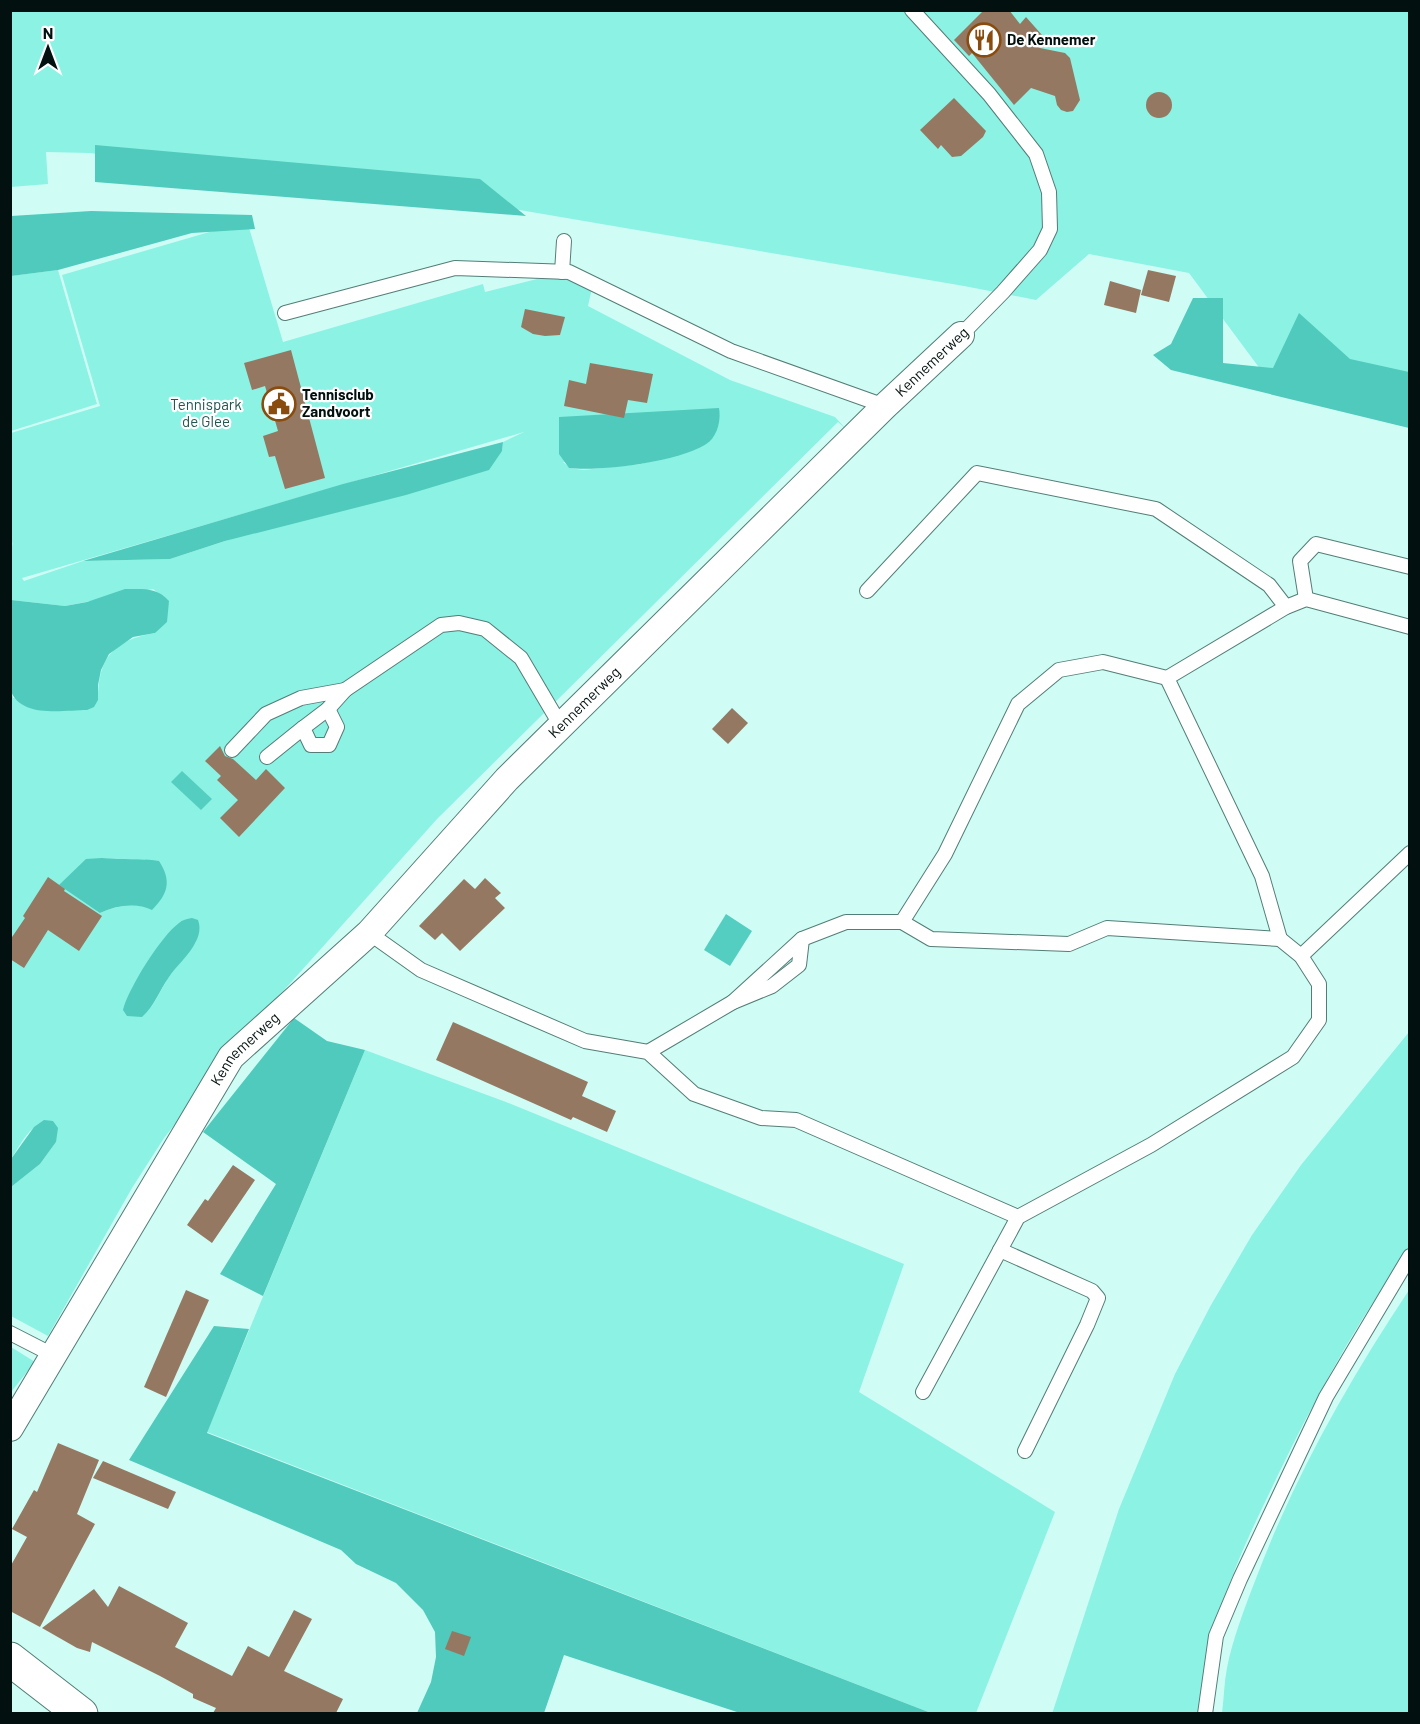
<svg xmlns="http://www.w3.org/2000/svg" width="1420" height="1724" font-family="Barlow,sans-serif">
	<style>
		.green { fill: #8cf2e4; fill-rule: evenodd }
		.forest { fill: #4fcabc }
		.water { fill: #54cec0 }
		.building { fill: #957862 }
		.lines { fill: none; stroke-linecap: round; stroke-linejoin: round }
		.lane-casing { stroke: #537d77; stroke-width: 16 }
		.street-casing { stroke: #537d77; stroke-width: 28 }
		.primary-casing { stroke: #537d77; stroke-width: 35 }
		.lane { stroke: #fff; stroke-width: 14 }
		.street { stroke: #fff; stroke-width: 26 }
		.primary { stroke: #fff; stroke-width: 33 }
		.labels { text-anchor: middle; stroke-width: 4.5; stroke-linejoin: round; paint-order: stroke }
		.poi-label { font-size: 15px; font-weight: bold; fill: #02110f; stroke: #fff; text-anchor: start }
		.street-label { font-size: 15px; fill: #02110f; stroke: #fff }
		.park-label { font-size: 15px; fill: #225650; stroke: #fff }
	</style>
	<rect width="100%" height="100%" fill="#cffdf6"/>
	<g class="green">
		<polygon points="11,11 1409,11 1409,425 1272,385 1189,273 1089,254 1036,300 964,286 497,206 90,153 46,152 48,184 11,187"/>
		<path d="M247,221l36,121 200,-58 2,8 52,-13h27l28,9 -4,18 142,74 105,37 12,13 -9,-8 -401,397 -177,198 -96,121 -32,50 -84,148 -37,-20v-129l29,-23 16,-22 -3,-21c-21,-2 -32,23 -42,38v-470l2,9 85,2c0,-42 15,-60 57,-67l14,-31 -16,-13 -88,17 -54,-6v-59l2,5 -2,-9v-104l89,-27 -38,-131zM524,432l-21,10 -1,9 -332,108 -87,2 -59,20 -2,-3zM709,442l-15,8 -53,14 -58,6 -13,-2 -7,-6zM102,858l16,2 27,-1 7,50c-16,-7 -36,-3 -52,4zM198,920l-2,22 -28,36 -17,30z"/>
		<polygon points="58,270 97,404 11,431 10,276"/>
		<path d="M1409,1032v218c-52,71 -94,148 -132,227 -19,40 -39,79 -52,121 -11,38 -17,77 -26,115l-147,1 67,-205 56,-135 36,-69 41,-70 49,-70z"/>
		<polygon points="365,1050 506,1102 904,1264 859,1392 1055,1512 976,1713 931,1713 207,1432"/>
		<path d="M1409,1290v423h-187c2,-15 2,-30 5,-45 5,-27 18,-61 28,-87 39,-104 93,-199 154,-291z"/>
		<polygon points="11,1347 35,1362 11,1392"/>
	</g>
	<g class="forest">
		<polygon points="95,145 480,179 526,216 95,182"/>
		<polygon points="91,211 252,215 255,229 192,233 58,270 11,276 11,216"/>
		<polygon points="1193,298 1223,298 1223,363 1273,368 1299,313 1350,359 1409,372 1409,428 1171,370 1153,355 1171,344"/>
		<path d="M719,408c2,11 -1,26 -10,34 -23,19 -110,30 -140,26l-10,-14v-37z"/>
		<polygon points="503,442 502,451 489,470 406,495 225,541 170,559 83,561 343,484"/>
		<path d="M125,589c18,0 32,-2 44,12l-2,21 -12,11 -22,4 -24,17 -8,16 -3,15v15l-4,7 -7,3c-24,0 -67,9 -77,-21l1,-89 54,6 22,-4z"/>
		<path d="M102,858c20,2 38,0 57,3 13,20 9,33 -7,49 -16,-8 -37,-4 -52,3l-41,-28 27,-26z"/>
		<path d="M192,918l6,2c8,21 -18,41 -29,57 -10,14 -14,28 -27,40l-15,-1 -4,-6c5,-21 38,-74 56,-87 3,-3 8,-4 13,-5z"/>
		<polygon points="294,1018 327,1041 365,1050 263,1296 220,1274 276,1184 203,1132"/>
		<polygon points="44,1120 53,1121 58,1128 56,1142 40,1164 11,1187 11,1159 34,1127"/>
		<polygon points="214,1326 249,1329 207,1433 931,1713 740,1713 564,1655 544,1713 417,1713 431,1682 436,1657 435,1632 423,1610 396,1583 356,1564 341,1550 129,1460"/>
	</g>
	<g class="water">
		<polygon points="182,771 212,799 201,810 171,782"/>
		<polygon points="726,914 752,931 730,966 704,950"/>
	</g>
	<g class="building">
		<polygon points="984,10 1009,10 1020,24 1026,17 1042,35 1035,47 1065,53 1070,58 1080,100 1073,111 1067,112 1061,110 1057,105 1055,96 1031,88 1014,105 972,53 969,56 954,40"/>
		<circle cx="1159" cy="105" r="13"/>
		<polygon points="954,98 986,131 983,137 961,156 952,157 941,145 938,149 920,130"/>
		<polygon points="1148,270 1176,276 1169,302 1141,295"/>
		<polygon points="1110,281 1141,290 1136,313 1104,305"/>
		<polygon points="525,309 565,317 560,335 545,336 533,334 521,327"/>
		<polygon points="291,350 325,478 285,489 275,456 269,457 263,436 278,431 265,386 252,390 244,363"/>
		<polygon points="590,363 653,374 647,403 628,400 624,418 564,406 569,380 586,384"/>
		<polygon points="732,708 748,723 728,744 712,729"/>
		<polygon points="220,746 225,756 233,759 256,780 266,769 285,788 239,837 220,818 238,800 217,780 221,776 205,761"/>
		<polygon points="48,877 65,889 64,891 102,916 79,951 48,930 24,968 10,959 10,940 25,918 23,916"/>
		<polygon points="485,878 501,893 495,898 505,908 460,951 442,933 435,940 419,926 464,879 475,889"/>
		<polygon points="453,1022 588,1082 582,1096 616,1111 607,1132 573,1117 571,1120 436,1060"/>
		<polygon points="233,1165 255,1180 212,1243 187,1225 205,1199 208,1201"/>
		<polygon points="186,1290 209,1300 166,1397 144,1387"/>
		<polygon points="58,1443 99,1460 77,1514 95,1524 40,1627 10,1611 10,1567 27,1537 12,1529 34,1490 37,1492"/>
		<polygon points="103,1461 176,1492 168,1509 93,1478"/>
		<polygon points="119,1586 188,1623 175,1647 232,1676 248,1646 269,1657 294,1610 312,1619 284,1671 343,1699 336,1713 213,1713 216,1708 193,1698 193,1694 160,1676 92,1642 90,1652 77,1648 42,1628 94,1589 108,1607"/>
		<polygon points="452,1631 471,1637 464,1656 445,1649"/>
	</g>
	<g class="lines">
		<g class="lane-casing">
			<g id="lane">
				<polyline points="912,10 989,94 1036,154 1049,192 1050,229 1040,250 1003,292 961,335"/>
				<polyline points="562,272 564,241"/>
				<polyline points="285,313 455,268 569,272 731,351 885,406"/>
				<polyline points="867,591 977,473 1156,509 1269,585 1286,607"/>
				<polyline points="1306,599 1300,561 1316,544 1410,567"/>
				<polyline points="345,690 441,625 459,623 485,629 521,658 561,726"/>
				<polyline points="232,750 266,714 301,698 345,690 328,709 303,728"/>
				<polyline points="267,757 303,728 311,745 329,745 337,727 328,709"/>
				<polyline points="902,922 945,854 1018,704 1059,670 1103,662 1167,678 1286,607 1306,599 1410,627"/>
				<polyline points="369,933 421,970 585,1041 648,1052 694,1094 761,1118 796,1120 1018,1217"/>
				<polyline points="1301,956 1410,853"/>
				<polyline points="733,1002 802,939 846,922 902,922 931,939 1069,944 1107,928 1280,939"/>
				<polyline points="648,1052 733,1002 772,986 799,965 802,939"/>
				<polyline points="1000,1250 1092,1291 1098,1298 1087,1325 1025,1451"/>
				<polyline points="10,1333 53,1355"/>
				<polyline points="923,1392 1018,1217 1151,1145 1293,1057 1319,1020 1319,984 1301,956 1280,939 1262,876 1167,678"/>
				<polyline points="1205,1714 1216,1636 1240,1579 1326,1397 1410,1256"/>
			</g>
		</g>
		<g class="street-casing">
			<g id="street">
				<path id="s1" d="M10,1428l221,-371 138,-124 138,-154 378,-373 76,-71"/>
			</g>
		</g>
		<g class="primary-casing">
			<polyline id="primary" points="10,1659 81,1714"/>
		</g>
		<use href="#lane" class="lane"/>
		<use href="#street" class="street"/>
		<use href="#primary" class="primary"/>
	</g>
	<defs>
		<g id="restaurant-ring" transform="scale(1.725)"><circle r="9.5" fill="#fff" stroke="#8a4c0e" stroke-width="1.5"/><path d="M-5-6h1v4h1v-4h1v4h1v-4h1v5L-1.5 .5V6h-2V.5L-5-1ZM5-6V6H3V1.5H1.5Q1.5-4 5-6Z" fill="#8a4c0e"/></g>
		<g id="civic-ring" transform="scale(1.725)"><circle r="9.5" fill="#fff" stroke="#8a4c0e" stroke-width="1.5"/><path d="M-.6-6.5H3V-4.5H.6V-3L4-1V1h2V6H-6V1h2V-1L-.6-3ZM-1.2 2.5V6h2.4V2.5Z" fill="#8a4c0e"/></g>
	</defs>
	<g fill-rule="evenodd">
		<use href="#restaurant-ring" x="984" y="40"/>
		<use href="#civic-ring" x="279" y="404"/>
	</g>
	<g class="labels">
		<g class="poi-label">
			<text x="1007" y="45">De Kennemer</text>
			<text x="302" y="400">Tennisclub<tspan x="302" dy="17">Zandvoort</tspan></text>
		</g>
		<g class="street-label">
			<text transform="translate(932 362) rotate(-43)" y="5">Kennemerweg</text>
			<text dy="5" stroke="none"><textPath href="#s1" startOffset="933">Kennemerweg</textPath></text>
			<text dy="5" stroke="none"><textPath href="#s1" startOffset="447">Kennemerweg</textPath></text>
		</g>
		<g class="park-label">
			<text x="206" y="410">Tennispark<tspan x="206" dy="17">de Glee</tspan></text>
		</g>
	</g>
	<rect width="1420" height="1724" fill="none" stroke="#02110f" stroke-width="24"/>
	<g transform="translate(48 48)" stroke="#ffffff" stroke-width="4.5" paint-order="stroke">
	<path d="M0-4.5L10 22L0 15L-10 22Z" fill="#02110f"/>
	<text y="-9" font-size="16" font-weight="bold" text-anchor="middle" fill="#02110f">N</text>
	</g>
</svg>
